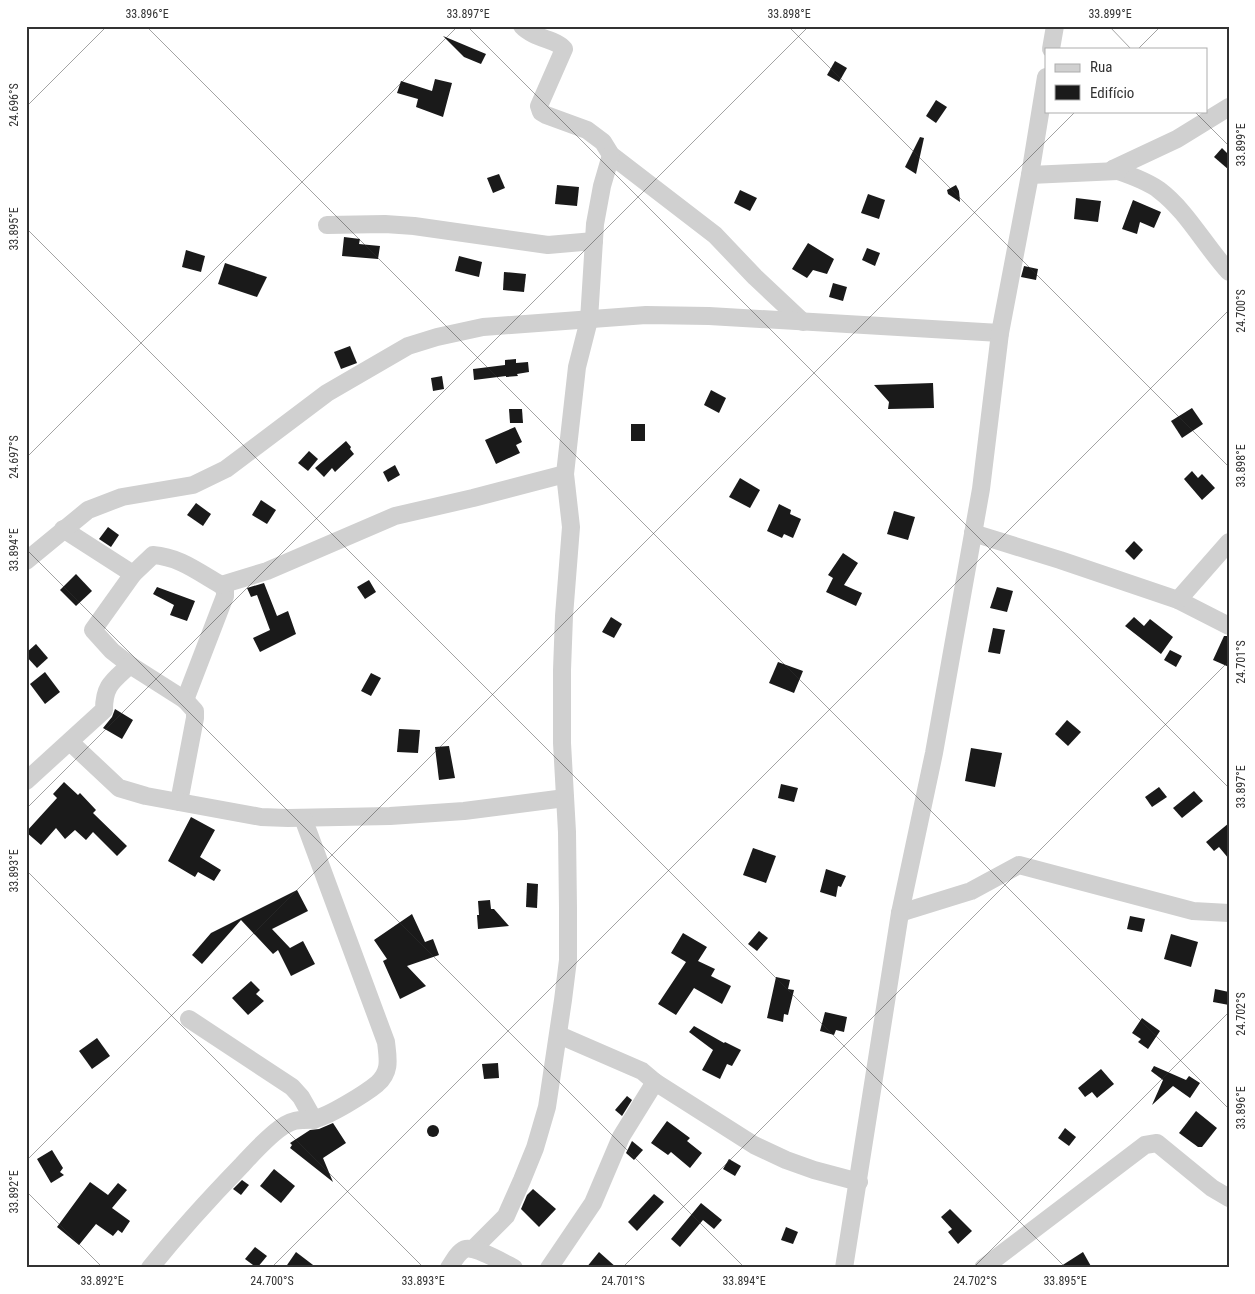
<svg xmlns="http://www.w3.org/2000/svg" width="1255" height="1294" font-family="'Roboto Condensed',sans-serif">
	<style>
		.building { fill: #1a1a1a }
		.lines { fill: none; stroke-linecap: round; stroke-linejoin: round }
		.minor { stroke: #d0d0d0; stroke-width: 18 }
		.ticks { fill: none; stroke: #333; stroke-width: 1; stroke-opacity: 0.45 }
		.neatline { fill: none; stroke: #333; stroke-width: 2 }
		.ticks-label { font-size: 12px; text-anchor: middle; fill: #333 }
	</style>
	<rect width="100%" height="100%" fill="#fff"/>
	<g class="building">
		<polygon points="443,36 486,54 481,64 464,57"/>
		<polygon points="835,61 847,68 839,82 827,75"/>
		<polygon points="435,79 452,83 443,117 416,107 418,99 397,93 401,81 432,91"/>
		<polygon points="936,100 947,107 936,123 926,116"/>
		<polygon points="920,137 924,138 916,174 905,167"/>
		<polygon points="1222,148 1229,155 1229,170 1214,157"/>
		<polygon points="499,174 505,188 493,193 487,178"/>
		<polygon points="557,185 579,187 577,206 555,204"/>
		<polygon points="956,185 959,191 960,202 948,194 947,190"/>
		<polygon points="740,190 757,198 750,211 734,203"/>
		<polygon points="868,194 885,200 879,219 861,213"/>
		<polygon points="1076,198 1101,201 1098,222 1074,219"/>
		<polygon points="1133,200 1161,212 1154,228 1140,222 1137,234 1122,229"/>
		<polygon points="344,237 360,239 359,244 380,246 378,259 342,256"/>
		<polygon points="808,243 834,259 827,274 813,270 807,278 792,269"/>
		<polygon points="867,248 880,253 875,266 862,260"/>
		<polygon points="186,250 205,256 201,272 182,267"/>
		<polygon points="459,256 482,262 479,277 455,271"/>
		<polygon points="225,263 267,277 257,297 218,284"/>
		<polygon points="1024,266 1038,269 1036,280 1021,277"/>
		<polygon points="504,272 526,274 524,292 503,290"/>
		<polygon points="833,283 847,287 843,301 829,297"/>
		<polygon points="350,346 357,363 341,369 334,352"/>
		<polygon points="516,359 516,363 528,362 529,372 517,374 518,376 506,377 506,376 474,380 473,369 505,365 505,360"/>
		<polygon points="442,376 444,389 433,391 431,378"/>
		<polygon points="933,383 934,408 888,409 889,402 874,385"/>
		<polygon points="711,390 726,398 719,413 704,405"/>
		<polygon points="1192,408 1203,424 1182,438 1171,421"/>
		<polygon points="509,409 522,409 523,423 510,423"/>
		<rect x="631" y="424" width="14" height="17"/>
		<polygon points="515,427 522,442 516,445 520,453 496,464 485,440"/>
		<polygon points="346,441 351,447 350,449 354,454 335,472 332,468 324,477 315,468"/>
		<polygon points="309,451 318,459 308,471 298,463"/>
		<polygon points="395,465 400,475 388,482 383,472"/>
		<polygon points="1192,471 1198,478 1202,474 1215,488 1202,500 1184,479"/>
		<polygon points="740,478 760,490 750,508 729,497"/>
		<polygon points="261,500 276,510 267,524 252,515"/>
		<polygon points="196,503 211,514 203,526 187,515"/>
		<polygon points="779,504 791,510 790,514 801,519 793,538 784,534 782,538 767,531"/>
		<polygon points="894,511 915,517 908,540 887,534"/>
		<polygon points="108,527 119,535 111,547 99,539"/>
		<polygon points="1134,541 1143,550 1134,560 1125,551"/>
		<polygon points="843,553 858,563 844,585 862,593 856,606 826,592 833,578 828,575"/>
		<polygon points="76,574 92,591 76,606 60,590"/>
		<polygon points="369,580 376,592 365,599 357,587"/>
		<polygon points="264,583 277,616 288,611 296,634 260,652 253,638 270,630 257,595 251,597 247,588"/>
		<polygon points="157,587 195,601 187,621 170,615 174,605 153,594"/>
		<polygon points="997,587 1013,591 1007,612 990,608"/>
		<polygon points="611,617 622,624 614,638 602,632"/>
		<polygon points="1134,617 1144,626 1150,619 1173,637 1161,654 1125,626"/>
		<polygon points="993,628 1005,630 1000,654 988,652"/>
		<polygon points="1224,636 1229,636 1229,667 1213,660"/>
		<polygon points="36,644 48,658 37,668 26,656 26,653"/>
		<polygon points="1170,650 1182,656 1176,667 1164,660"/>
		<polygon points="778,662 803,671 794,693 769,683"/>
		<polygon points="45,672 60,692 45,704 30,684"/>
		<polygon points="371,673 381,678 371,696 361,691"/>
		<polygon points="115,709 133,720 122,739 103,728 112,717"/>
		<polygon points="1067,720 1081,732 1068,746 1055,734"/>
		<polygon points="399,729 420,730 418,753 397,752"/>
		<polygon points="449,746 455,778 439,780 435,747"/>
		<polygon points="971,748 1002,753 995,787 965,781"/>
		<polygon points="64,782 78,795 80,793 96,810 93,813 127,846 117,856 93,832 86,840 75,830 65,839 56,828 41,845 26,832 57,798 53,794"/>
		<polygon points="781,784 798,788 794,802 778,798"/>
		<polygon points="1159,787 1167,797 1152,807 1145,797"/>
		<polygon points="1194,791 1203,801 1182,818 1173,808"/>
		<polygon points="191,817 215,830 200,857 221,870 214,881 198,872 195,877 168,861"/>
		<polygon points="1229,823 1229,859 1219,847 1214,851 1206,842"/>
		<polygon points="753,848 776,856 766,883 743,875"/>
		<polygon points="826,869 846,876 841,887 838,886 836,897 820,892"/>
		<polygon points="527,883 538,884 537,908 526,907"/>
		<polygon points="297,890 308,911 272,929 290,948 303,941 315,964 291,976 278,950 273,954 241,920 202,964 192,955 211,933"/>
		<polygon points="490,900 491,909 494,909 509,926 478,929 477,915 479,915 478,901"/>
		<polygon points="412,914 425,942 433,939 439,955 407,966 426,986 400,999 383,961 387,959 374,940"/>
		<polygon points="1130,916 1145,919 1142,932 1127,929"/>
		<polygon points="759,931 768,938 757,951 748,944"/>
		<polygon points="683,933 707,947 698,961 715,969 711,976 731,986 722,1004 694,988 676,1015 658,1004 686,962 671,953"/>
		<polygon points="1171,934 1198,942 1191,967 1164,959"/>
		<polygon points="776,977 790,980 788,989 794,990 788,1015 784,1014 783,1022 767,1018"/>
		<polygon points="251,981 260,990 256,994 264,1001 248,1015 232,998"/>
		<polygon points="1215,989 1229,992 1229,1005 1213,1002"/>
		<polygon points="825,1012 847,1017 844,1032 836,1030 834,1035 820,1031"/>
		<polygon points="1142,1018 1160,1031 1148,1049 1138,1042 1141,1039 1132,1033"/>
		<polygon points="694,1026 724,1043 725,1042 741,1050 732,1066 727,1064 720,1079 702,1070 713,1050 689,1032"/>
		<polygon points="97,1038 110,1056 92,1069 79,1051"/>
		<polygon points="498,1063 499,1078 484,1079 482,1064"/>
		<polygon points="1154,1066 1186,1080 1189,1076 1200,1083 1190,1098 1173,1086 1152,1105 1163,1080 1151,1071"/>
		<polygon points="1101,1069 1114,1084 1097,1098 1092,1092 1085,1097 1078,1088"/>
		<polygon points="627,1096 632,1100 622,1116 615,1110"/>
		<polygon points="1196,1111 1217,1128 1202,1147 1198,1147 1179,1133"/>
		<polygon points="667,1121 690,1138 687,1141 702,1153 690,1168 671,1152 668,1155 651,1143"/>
		<polygon points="333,1123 346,1143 323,1158 333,1182 290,1148 292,1145 290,1143 310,1130 319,1129"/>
		<circle cx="433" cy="1131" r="6"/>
		<polygon points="1065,1128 1076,1137 1069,1146 1058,1138"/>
		<polygon points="632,1141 643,1150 634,1160 626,1153"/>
		<polygon points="52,1150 63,1168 60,1172 64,1175 51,1183 37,1159"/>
		<polygon points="729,1159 741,1166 735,1176 723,1169"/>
		<polygon points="274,1169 295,1186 281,1203 260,1186"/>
		<polygon points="242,1180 249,1185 241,1195 233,1189"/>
		<polygon points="90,1182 108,1195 118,1183 127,1190 112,1208 130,1221 122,1233 118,1230 113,1236 96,1224 79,1245 57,1227"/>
		<polygon points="533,1189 556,1209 539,1227 521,1209 527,1195"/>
		<polygon points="654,1194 664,1202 637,1231 628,1222"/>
		<polygon points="701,1203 722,1220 714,1229 703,1220 680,1247 671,1239"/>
		<polygon points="950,1209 972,1231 958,1244 948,1232 952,1229 941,1217"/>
		<polygon points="786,1227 798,1232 793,1244 781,1240"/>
		<polygon points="255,1247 267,1256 257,1268 245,1259"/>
		<polygon points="296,1252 317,1268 285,1268"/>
		<polygon points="599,1252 617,1268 586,1268"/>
		<polygon points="1083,1252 1092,1268 1058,1268"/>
	</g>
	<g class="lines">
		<g class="minor">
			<path d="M522,26c12,13 35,13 42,23l-25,57 2,6 5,3 41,15 16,12 8,13 104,80 40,42 48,45"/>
			<polyline points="1051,49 1055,26"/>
			<path d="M1113,169c15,6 33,11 46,21 28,21 46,56 70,82"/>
			<polyline points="1030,175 1118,171 1113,169 1177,139 1229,107"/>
			<polyline points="327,225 385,224 414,226 548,245 594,241"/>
			<path d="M63,529l70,45 20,-19c27,2 45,17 68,30l4,5v6l-40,104"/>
			<polyline points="973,533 1060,560 1178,600 1229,626"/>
			<polyline points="26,561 88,510 122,497 193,485 226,469 327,393 408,346 437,337 483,327 646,315 709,316 1000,333"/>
			<polyline points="133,574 93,630 112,651 130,665 185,700 195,711 195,718 179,802"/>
			<polyline points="221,585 267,571 395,516 473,498 565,474"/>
			<polyline points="1178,600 1229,542"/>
			<polyline points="70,742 119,788 146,796 261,817 288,818 390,816 464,811 565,798"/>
			<path d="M26,781l78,-71c0,-25 9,-29 26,-45"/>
			<polyline points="900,913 971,891 1019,865 1193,911 1229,913"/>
			<polyline points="189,1019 292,1087 301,1097 314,1120"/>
			<polyline points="559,1035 642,1071 655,1082 754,1145 786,1160 814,1170 859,1182"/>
			<polyline points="473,1249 506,1216 522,1180 535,1148 547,1107 563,1000 568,960 568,908 567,832 562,743 562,670 564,616 571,527 565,474 577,367 589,320 595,224 602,186 611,155"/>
			<path d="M150,1268c29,-36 59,-69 91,-102 12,-13 30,-33 44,-41 13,-8 18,-3 29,-6 14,-2 52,-26 63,-35 14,-12 11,-25 9,-42l-83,-224"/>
			<path d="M449,1268c4,-6 9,-16 16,-19 10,-3 39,14 49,19"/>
			<polyline points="549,1268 593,1203 621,1137 655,1082"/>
			<polyline points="844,1268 900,913 934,753 981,489 1000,333 1030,175 1046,77"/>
			<polyline points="983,1268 1145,1145 1157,1143 1212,1188 1229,1198"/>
		</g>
	</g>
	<path class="ticks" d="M146,26l1083,1083M467,26l762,762M788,26l441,441M1109,26l22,23M1138,49l23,-23M26,107l81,-81M1194,111l35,35M26,228l1040,1040M26,458l432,-432M26,549l719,719M26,809l783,-783M26,870l398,398M26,1161l1050,-1050M26,1191l77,77M271,1268l958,-958M622,1268l607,-607M973,1268l256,-256"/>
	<rect width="1255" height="1294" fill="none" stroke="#ffffff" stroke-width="55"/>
	<rect x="1045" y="48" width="162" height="65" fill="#ffffff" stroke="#adadad"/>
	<rect x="1055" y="64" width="25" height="8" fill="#d0d0d0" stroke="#adadad"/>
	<text x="1090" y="72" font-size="15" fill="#333333">Rua</text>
	<rect x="1055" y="85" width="25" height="15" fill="#1a1a1a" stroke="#adadad"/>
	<text x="1090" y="98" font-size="15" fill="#333333">Edifício</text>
	<rect x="28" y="28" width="1200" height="1238" class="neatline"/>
	<g class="ticks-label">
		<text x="147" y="18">33.896°E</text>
		<text x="468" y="18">33.897°E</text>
		<text x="789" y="18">33.898°E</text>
		<text x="1110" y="18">33.899°E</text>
		<text transform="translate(14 105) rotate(-90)" y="4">24.696°S</text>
		<text transform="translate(1241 145) rotate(-90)" y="4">33.899°E</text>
		<text transform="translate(14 229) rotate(-90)" y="4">33.895°E</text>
		<text transform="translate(1241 311) rotate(-90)" y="4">24.700°S</text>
		<text transform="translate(14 457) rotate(-90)" y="4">24.697°S</text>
		<text transform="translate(1241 466) rotate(-90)" y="4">33.898°E</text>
		<text transform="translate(14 550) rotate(-90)" y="4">33.894°E</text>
		<text transform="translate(1241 662) rotate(-90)" y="4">24.701°S</text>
		<text transform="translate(1241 787) rotate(-90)" y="4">33.897°E</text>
		<text transform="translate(14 871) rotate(-90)" y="4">33.893°E</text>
		<text transform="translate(1241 1014) rotate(-90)" y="4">24.702°S</text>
		<text transform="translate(1241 1108) rotate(-90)" y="4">33.896°E</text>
		<text transform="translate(14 1192) rotate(-90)" y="4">33.892°E</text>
		<text x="102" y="1285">33.892°E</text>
		<text x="272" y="1285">24.700°S</text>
		<text x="423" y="1285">33.893°E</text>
		<text x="623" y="1285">24.701°S</text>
		<text x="744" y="1285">33.894°E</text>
		<text x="975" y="1285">24.702°S</text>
		<text x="1065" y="1285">33.895°E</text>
	</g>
</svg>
